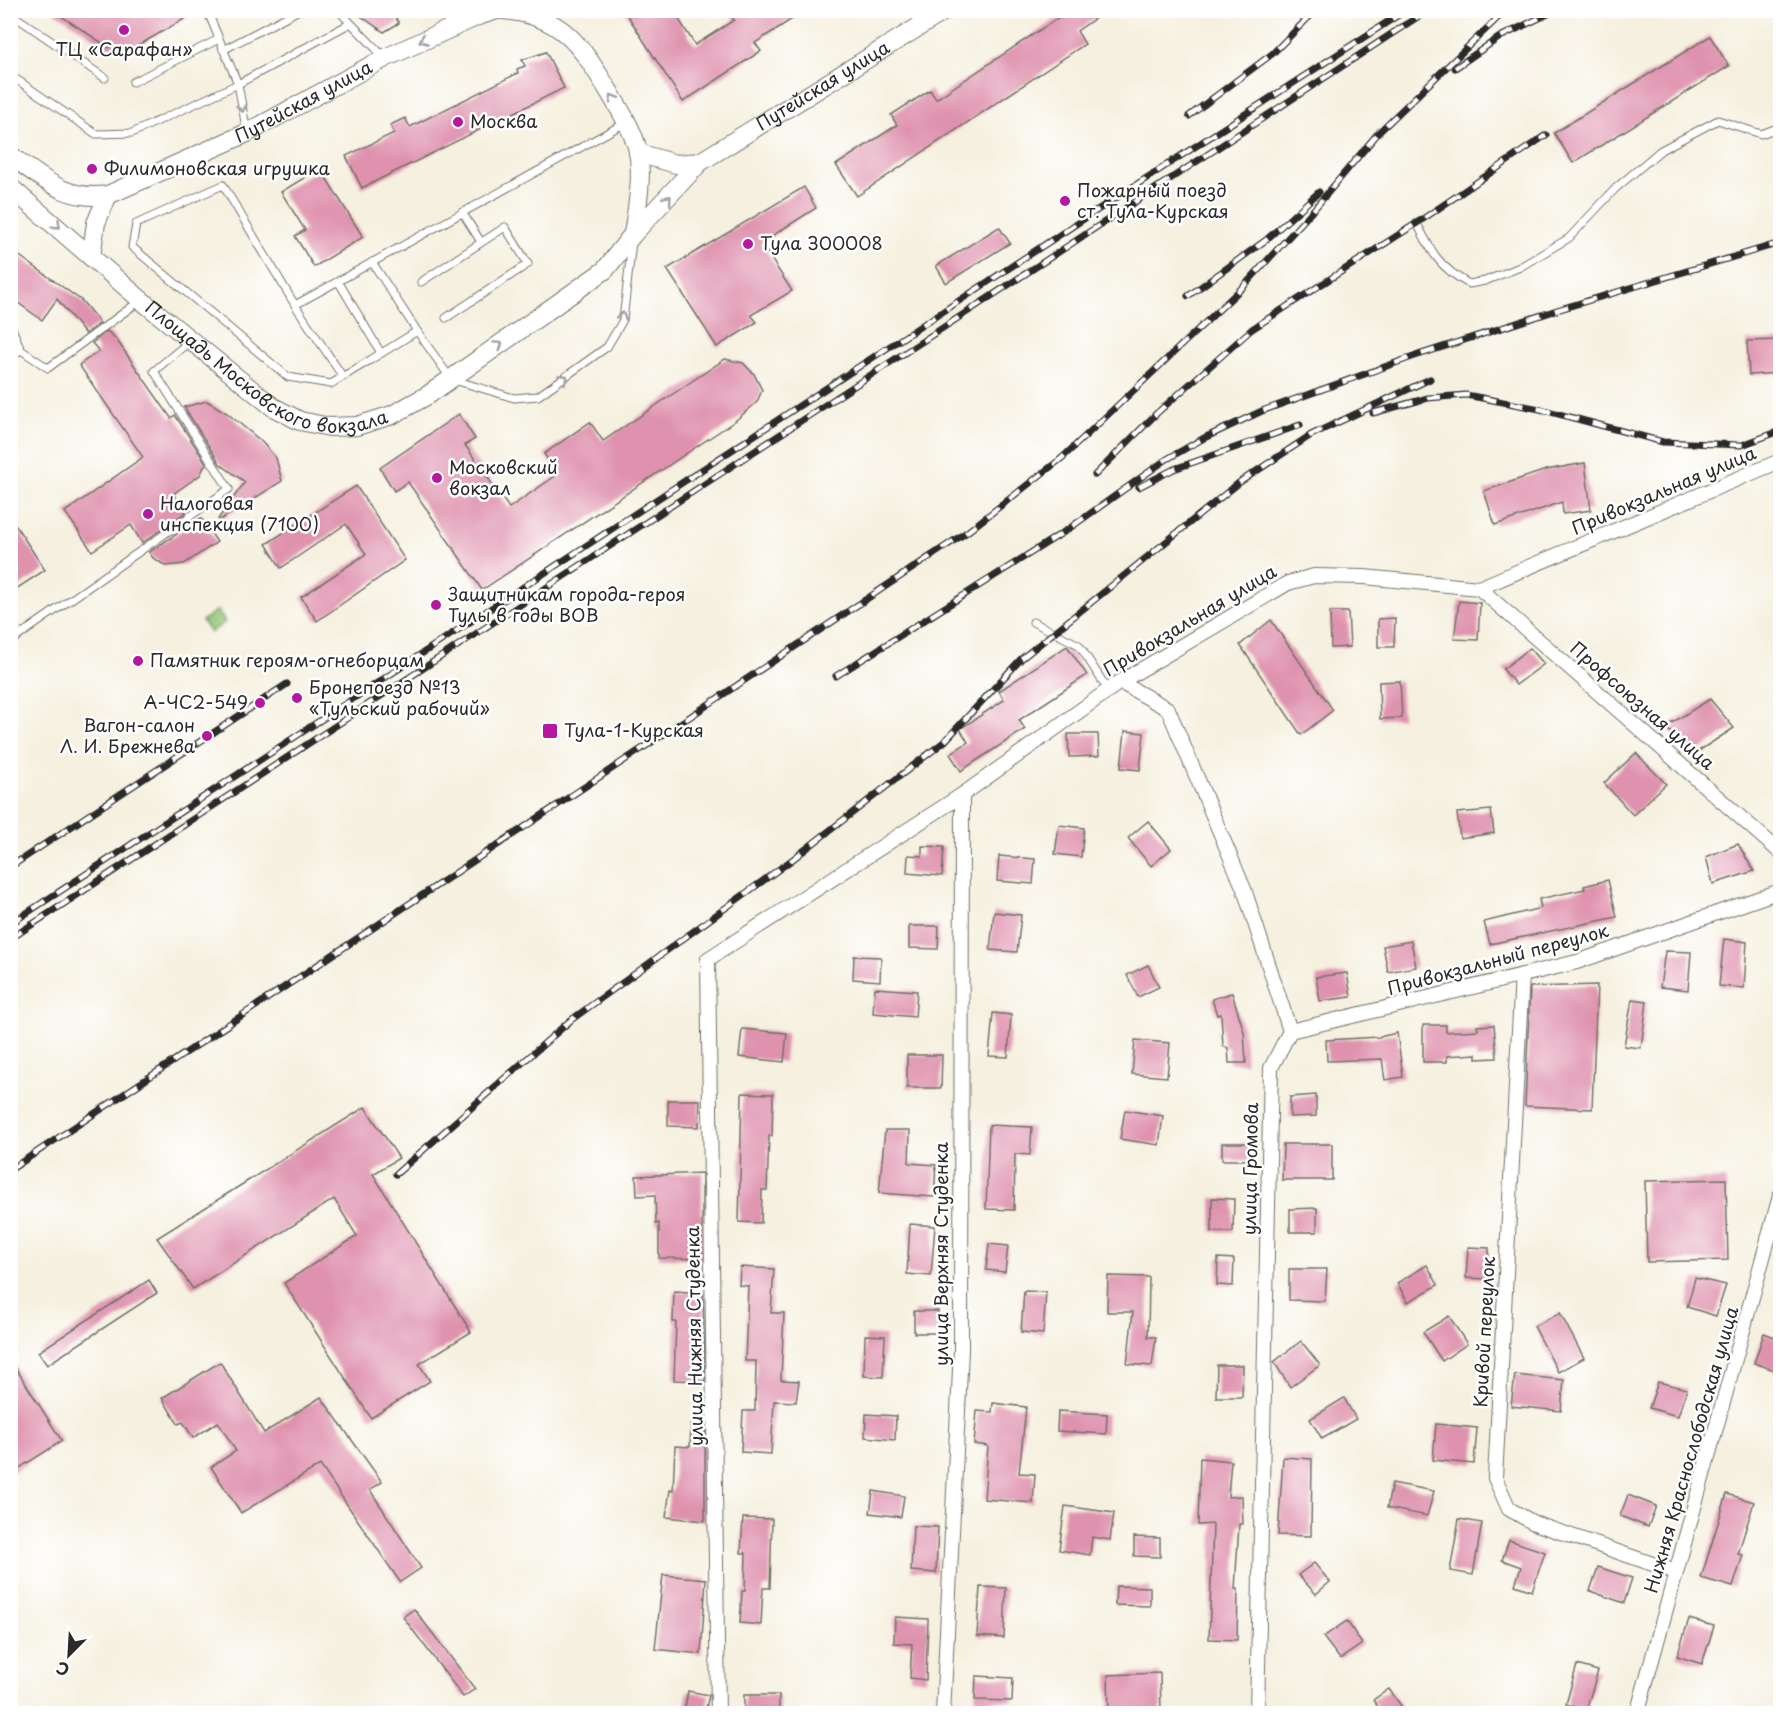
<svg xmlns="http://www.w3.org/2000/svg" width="1791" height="1724" font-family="'Playpen Sans',sans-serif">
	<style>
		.green { fill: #93c678; stroke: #5f7852; stroke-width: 1.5 }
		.building { fill: #df92ae }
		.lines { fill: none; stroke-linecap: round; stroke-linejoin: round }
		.service-casing { stroke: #72706a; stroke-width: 9 }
		.minor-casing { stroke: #72706a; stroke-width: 16 }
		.tertiary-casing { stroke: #72706a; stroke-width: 20 }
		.service { stroke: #fff; stroke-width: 7 }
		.minor { stroke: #fff; stroke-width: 14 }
		.tertiary { stroke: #fff; stroke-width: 18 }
		.rail-casing { stroke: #2b2b2b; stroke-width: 7 }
		.rail { stroke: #fff; stroke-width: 4.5; stroke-dasharray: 14; stroke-linecap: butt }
		.oneway { stroke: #a0a0a0 }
		.poi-dot { fill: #b5179e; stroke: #fff; stroke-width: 2 }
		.labels { text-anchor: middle; stroke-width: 5; stroke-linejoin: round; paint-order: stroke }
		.poi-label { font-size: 18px; fill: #2b2b2b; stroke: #fff; text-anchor: start }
		.street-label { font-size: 18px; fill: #2b2b2b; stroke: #fff }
	</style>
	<rect width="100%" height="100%" fill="#fff"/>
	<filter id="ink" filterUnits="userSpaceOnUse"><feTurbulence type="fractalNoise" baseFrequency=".0167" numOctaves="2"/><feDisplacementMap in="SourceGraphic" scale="12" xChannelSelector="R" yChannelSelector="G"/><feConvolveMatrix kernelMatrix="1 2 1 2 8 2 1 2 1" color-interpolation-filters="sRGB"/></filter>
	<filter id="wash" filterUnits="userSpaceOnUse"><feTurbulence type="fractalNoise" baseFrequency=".008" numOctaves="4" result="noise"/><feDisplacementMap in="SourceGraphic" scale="24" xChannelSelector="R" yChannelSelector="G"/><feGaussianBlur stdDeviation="1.35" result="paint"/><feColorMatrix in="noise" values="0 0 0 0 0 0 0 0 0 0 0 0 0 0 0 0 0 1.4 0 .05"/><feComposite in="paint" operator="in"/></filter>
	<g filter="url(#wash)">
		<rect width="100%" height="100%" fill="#f5f0df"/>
		<polygon class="green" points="217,610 225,622 210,633 202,621"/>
		<g id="blocks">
			<g class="building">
				<polygon points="52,10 200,10 132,49 108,47"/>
				<polygon points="352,10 391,10 399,23 384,32"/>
				<polygon points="624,10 673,10 695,45 734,20 728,10 806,10 755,43 761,51 683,102"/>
				<polygon points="1070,10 1107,10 1077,31 1085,44 857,196 836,165 897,125 891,115 930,90 936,99"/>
				<polygon points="1710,36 1729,66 1573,163 1554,133"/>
				<polygon points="546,52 564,88 362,188 346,156 394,133 390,125 405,118 410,127 518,73 517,69 525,66 522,60"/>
				<polygon points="320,168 363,237 314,267 295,236 305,230 281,192"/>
				<polygon points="804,187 816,208 761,243 792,291 751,315 757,322 717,347 667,269"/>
				<polygon points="999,227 1010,243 946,283 936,266"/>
				<polygon points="10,249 82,301 100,323 85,334 57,299 42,320 10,297"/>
				<polygon points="107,331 116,339 171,418 175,415 206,463 200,475 173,494 186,512 142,543 131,525 92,551 65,512 143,457 79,365 99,351 92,343"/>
				<polygon points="1780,340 1780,373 1749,375 1747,341"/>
				<polygon points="725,359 743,363 754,374 762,390 757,402 735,421 482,590 408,482 394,491 380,468 459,414 475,439 465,445 509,508 558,474 544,454 590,422 603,441"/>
				<polygon points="207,401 227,413 261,441 276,458 282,481 220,520 218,519 245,482 220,464 184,407"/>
				<polygon points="1585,463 1591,510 1563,514 1562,502 1495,525 1484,491 1546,470"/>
				<polygon points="356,486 405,560 317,621 301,597 366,554 346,524 281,568 266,544"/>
				<polygon points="10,517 45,570 16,589 10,580"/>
				<polygon points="201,518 217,542 184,564 166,566 153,558 149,552"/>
				<polygon points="1459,601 1480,603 1478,640 1454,639"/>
				<polygon points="1330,612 1348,612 1350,647 1331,648"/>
				<polygon points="1395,618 1394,647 1378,647 1378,619"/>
				<polygon points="1271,620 1333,710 1301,735 1240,645"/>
				<polygon points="1067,646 1087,675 1019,720 1025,729 961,771 950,754 968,742 960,729 1004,700 999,691"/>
				<polygon points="1530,648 1544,664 1516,685 1503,669"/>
				<polygon points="1400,681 1402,718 1380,719 1379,682"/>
				<polygon points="1710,699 1734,728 1694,754 1665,727"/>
				<polygon points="1125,731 1144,733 1140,770 1121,768"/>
				<polygon points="1068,734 1098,734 1099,756 1069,757"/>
				<polygon points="1636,753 1666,784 1633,815 1604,783"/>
				<polygon points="1491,810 1494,833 1460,838 1457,813"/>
				<polygon points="1148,821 1171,849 1151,866 1128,838"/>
				<polygon points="1059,825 1084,828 1081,857 1055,854"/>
				<polygon points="1738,844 1754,871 1713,884 1706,857"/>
				<polygon points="922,846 944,847 942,876 907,873 908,855 922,856"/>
				<polygon points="999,856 1035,859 1033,884 997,881"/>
				<polygon points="1608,880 1617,917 1490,944 1484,922 1541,908 1539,899 1585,889 1584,886"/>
				<polygon points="994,912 1021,915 1017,952 990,950"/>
				<polygon points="909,926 939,926 938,949 909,948"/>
				<polygon points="1724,939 1747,942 1744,988 1719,986"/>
				<polygon points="1411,941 1416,967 1388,972 1383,946"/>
				<polygon points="1665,951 1691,952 1688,990 1660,987"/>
				<polygon points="854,956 881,957 880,981 853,979"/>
				<polygon points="1148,965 1159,987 1138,997 1127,975"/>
				<polygon points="1347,973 1351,997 1320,1001 1316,977"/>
				<polygon points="1597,985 1592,1109 1525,1106 1530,987"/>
				<polygon points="875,988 917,991 915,1017 873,1013"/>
				<polygon points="1232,993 1244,1032 1246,1063 1229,1063 1228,1048 1223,1046 1221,1014 1217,1015 1212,999"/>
				<polygon points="1632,999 1647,1001 1641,1048 1624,1046"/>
				<polygon points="993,1013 1011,1015 1008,1057 989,1056"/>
				<polygon points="1423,1025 1446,1025 1446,1032 1478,1030 1477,1026 1494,1025 1497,1058 1476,1059 1476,1054 1447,1056 1447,1062 1423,1062"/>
				<polygon points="742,1029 787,1033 784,1062 739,1057"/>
				<polygon points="1397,1033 1403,1077 1385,1080 1382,1059 1327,1061 1326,1040 1379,1037"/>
				<polygon points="1135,1040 1170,1043 1167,1077 1132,1074"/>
				<polygon points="907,1055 942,1055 941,1088 907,1088"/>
				<polygon points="742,1093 773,1094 772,1136 769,1136 767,1190 762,1190 761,1223 739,1222"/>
				<polygon points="1316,1095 1316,1116 1290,1117 1290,1097"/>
				<polygon points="668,1100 700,1100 699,1127 668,1126"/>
				<polygon points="365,1107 399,1158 373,1174 471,1332 419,1364 430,1381 371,1418 284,1283 357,1236 334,1199 193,1289 157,1238"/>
				<polygon points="1125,1110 1163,1116 1159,1145 1120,1139"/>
				<polygon points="989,1125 1032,1127 1030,1155 1015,1154 1014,1210 986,1209"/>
				<polygon points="885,1130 910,1130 909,1163 936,1165 934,1197 879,1193"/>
				<rect x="1222" y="1143" width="29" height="17"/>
				<polygon points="1283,1144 1332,1144 1332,1180 1282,1180"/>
				<polygon points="702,1173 702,1259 659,1258 659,1223 656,1224 655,1195 637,1196 636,1176"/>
				<polygon points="1726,1179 1728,1260 1647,1262 1645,1181"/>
				<polygon points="1212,1198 1234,1199 1233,1232 1212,1232"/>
				<polygon points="1317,1208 1317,1232 1290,1232 1290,1209"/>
				<polygon points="910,1224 935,1226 931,1276 907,1274"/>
				<polygon points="989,1244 1008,1246 1005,1272 986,1270"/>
				<polygon points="1468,1247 1489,1248 1487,1279 1466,1278"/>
				<polygon points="1218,1258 1234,1259 1233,1286 1217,1285"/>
				<polygon points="1427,1265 1438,1285 1408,1302 1397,1283"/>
				<polygon points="740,1267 774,1269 771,1313 784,1313 781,1380 799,1381 796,1402 774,1401 771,1454 741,1452 743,1411 755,1411 756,1361 745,1361 748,1286 739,1285"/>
				<polygon points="1289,1269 1327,1269 1325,1301 1289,1300"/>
				<polygon points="1108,1276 1149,1277 1148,1337 1156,1337 1152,1366 1127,1364 1133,1312 1107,1312"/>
				<polygon points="1695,1278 1726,1285 1716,1316 1687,1307"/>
				<polygon points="149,1280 157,1293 47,1365 38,1352"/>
				<polygon points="674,1291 703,1293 705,1381 674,1380 676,1322 673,1322"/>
				<polygon points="1024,1291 1046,1292 1043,1334 1021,1332"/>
				<polygon points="914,1311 938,1311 937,1333 914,1333"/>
				<polygon points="1560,1313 1584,1358 1558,1372 1534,1326"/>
				<polygon points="1449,1316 1467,1344 1442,1361 1423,1332"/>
				<polygon points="1764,1333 1780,1339 1780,1372 1754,1363"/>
				<polygon points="865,1335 885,1336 883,1377 864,1376"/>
				<polygon points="1301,1341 1320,1365 1290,1387 1274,1362"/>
				<polygon points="10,1359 62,1441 10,1474"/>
				<polygon points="220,1362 264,1433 321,1397 382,1482 370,1490 421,1568 400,1582 320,1465 241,1513 211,1467 236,1451 218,1422 193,1438 183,1422 178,1424 162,1398"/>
				<polygon points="1217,1365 1243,1365 1242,1397 1216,1397"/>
				<polygon points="1515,1375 1564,1380 1561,1411 1511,1406"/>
				<polygon points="1658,1382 1687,1389 1678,1416 1649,1408"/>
				<polygon points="1344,1398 1356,1419 1322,1439 1310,1419"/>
				<polygon points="993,1403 1026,1407 1019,1473 1035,1474 1033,1503 984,1499 988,1446 974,1444 977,1411 992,1412"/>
				<polygon points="1058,1411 1107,1414 1106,1434 1057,1431"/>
				<polygon points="866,1414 896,1416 895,1440 865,1437"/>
				<polygon points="1436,1424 1477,1428 1474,1464 1433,1460"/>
				<polygon points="691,1425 705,1426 705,1521 666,1517 670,1490 673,1491 675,1446 690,1447"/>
				<polygon points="1283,1457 1312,1459 1311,1536 1278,1535"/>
				<polygon points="1200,1458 1231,1461 1228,1497 1242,1496 1243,1524 1239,1524 1235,1589 1238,1589 1237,1640 1209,1639 1213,1524 1198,1525"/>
				<polygon points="1392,1483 1434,1491 1427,1516 1387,1508"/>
				<polygon points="873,1491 904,1496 901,1517 870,1513"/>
				<polygon points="1727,1494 1754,1502 1738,1554 1743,1555 1733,1587 1701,1578"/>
				<polygon points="1628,1495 1656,1506 1648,1527 1620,1516"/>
				<polygon points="1065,1506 1114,1513 1110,1540 1092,1537 1090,1555 1059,1550"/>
				<polygon points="743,1518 772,1519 770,1588 763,1588 761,1625 740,1623 742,1591 745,1591 746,1553 741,1553"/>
				<polygon points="1459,1519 1482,1523 1473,1575 1450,1571"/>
				<polygon points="913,1526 938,1527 936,1573 911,1571"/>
				<polygon points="1134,1537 1160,1538 1160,1557 1134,1556"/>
				<polygon points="1509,1540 1545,1552 1532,1591 1515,1585 1521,1567 1502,1560"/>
				<polygon points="1314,1563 1330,1582 1316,1594 1298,1575"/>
				<polygon points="1598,1567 1632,1578 1624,1603 1590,1591"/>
				<polygon points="663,1575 706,1579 701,1654 655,1649"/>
				<polygon points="1116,1586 1150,1587 1150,1606 1115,1605"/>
				<polygon points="980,1587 1006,1588 1004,1638 977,1636"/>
				<polygon points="414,1609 475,1689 463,1697 403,1617"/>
				<polygon points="895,1617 928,1619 926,1680 910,1678 912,1644 894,1643"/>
				<polygon points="1689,1619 1714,1626 1702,1664 1677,1656"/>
				<polygon points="1347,1621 1362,1644 1340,1659 1323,1637"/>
				<polygon points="1577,1665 1598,1671 1586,1710 1566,1704"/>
				<polygon points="1160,1673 1161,1711 1109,1713 1108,1675"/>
				<polygon points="976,1676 1013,1678 1012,1701 975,1700"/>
				<polygon points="1389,1689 1402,1707 1393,1713 1382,1713 1373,1700"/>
				<polygon points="688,1691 709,1695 705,1713 684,1713"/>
				<rect x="744" y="1695" width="35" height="18"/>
			</g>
		</g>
	</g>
	<g filter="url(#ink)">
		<use href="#blocks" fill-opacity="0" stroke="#72706a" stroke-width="1.5"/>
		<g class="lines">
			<g class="service-casing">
				<g id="service">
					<polyline points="207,10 238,84 247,133"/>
					<polyline points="338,10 385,58"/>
					<polyline points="10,13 105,78"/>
					<polyline points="209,16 220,10"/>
					<polyline points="223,50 299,10"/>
					<polyline points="10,75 96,134 132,133 238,84 349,24"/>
					<polyline points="133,82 219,39"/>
					<polyline points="462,212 481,242"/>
					<path d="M1417,223c14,29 23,45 52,61l16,-3 35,-14 49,-29 47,-50 45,-38 57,-30 43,14 19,-7"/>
					<polyline points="338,281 381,353"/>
					<polyline points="421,282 505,227 528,264 446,318"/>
					<polyline points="295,305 625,123"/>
					<polyline points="10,323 21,350"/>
					<polyline points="417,331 451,379 514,398 538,396 607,347 623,320 632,242"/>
					<polyline points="10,356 21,350 48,368 141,300"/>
					<path d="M343,377l-48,-72 -72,-120 -87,39 -4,23 156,130 43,7c29,-18 58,-35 86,-53l-45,-69"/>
					<polyline points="1033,622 1079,645 1108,690"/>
					<polyline points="10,642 229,489 154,371 190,341"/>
				</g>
			</g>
			<g class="minor-casing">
				<g id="minor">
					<polyline points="1479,588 1780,852"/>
					<polyline points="1120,682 1168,709 1244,889 1290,1031 1271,1068 1257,1714"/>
					<polyline points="1522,975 1495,1478 1509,1509 1534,1523 1676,1572"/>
					<polyline points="1290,1031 1577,962 1780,891"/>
					<polyline points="718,1714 708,959 962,795 1120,682 1288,583 1314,576 1364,577 1479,588 1780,461"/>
					<polyline points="943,1714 961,1350 962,795"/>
					<polyline points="1637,1714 1780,1196"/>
				</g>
			</g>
			<g class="tertiary-casing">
				<g id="tertiary">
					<path d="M503,10c60,5 78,36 107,83 11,19 23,37 28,58 5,27 -1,57 -5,83"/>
					<polyline points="638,153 676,164 700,162"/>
					<path id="s1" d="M10,155c34,24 55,46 98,40l139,-62 138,-75 93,-42 19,-6"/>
					<path id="s2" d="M10,187l131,113 132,107 27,14 30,6 27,-1 35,-11 36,-20 177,-125 28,-36 67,-72 246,-152"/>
					<polyline points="91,257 96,223 108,195"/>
				</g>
			</g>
			<use href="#service" class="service"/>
			<use href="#minor" class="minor"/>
			<use href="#tertiary" class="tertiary"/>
			<g class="rail-casing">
				<g id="rail">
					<polyline points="1455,68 1500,37 1556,10"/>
					<polyline points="1189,116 1272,54 1316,10"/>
					<polyline points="1188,296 1266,240 1319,192"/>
					<polyline points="1373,413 1428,398 1466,395 1540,409 1663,442 1742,445 1780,431"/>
					<polyline points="1095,475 1157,413 1252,329 1417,223 1546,135"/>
					<polyline points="1139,487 1174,469 1300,425"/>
					<polyline points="836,676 1067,530 1167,459 1204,438 1262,411 1412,357 1557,310 1780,243"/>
					<polyline points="10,867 287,684"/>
					<polyline points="10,924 1105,205 1406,10"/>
					<polyline points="10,939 1428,10"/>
					<polyline points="10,1170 967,532 1062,458 1244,286 1315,208 1379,132 1506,10"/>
					<polyline points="396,1174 571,1020 793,859 945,741 1021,659 1240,482 1311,435 1430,379"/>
				</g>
			</g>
			<use href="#rail" class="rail"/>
		</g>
		<defs><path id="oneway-chevron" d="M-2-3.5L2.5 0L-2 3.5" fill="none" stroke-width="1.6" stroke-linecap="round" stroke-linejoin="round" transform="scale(1.5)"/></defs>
		<g class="oneway">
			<use href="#oneway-chevron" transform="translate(423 40) rotate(156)"/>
			<use href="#oneway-chevron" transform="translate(613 98) rotate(-121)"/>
			<use href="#oneway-chevron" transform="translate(242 108) rotate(80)"/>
			<use href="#oneway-chevron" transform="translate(668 199) rotate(-50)"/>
			<use href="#oneway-chevron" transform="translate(57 225) rotate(43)"/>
			<use href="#oneway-chevron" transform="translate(622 316) rotate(-75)"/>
			<use href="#oneway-chevron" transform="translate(499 345) rotate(-35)"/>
			<use href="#oneway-chevron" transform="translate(564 378) rotate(-34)"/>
		</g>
	</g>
	<g class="poi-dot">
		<circle cx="124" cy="30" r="6"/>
		<circle cx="458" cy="122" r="6"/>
		<circle cx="92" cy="169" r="6"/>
		<circle cx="1065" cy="201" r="6"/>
		<circle cx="748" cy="244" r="6"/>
		<circle cx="437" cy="478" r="6"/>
		<circle cx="148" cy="514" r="6"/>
		<circle cx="436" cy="605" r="6"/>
		<circle cx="138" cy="661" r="6"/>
		<circle cx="297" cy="698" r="6"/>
		<circle cx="260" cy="703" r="6"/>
		<rect x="542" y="723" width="16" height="16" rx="3"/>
		<circle cx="207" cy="736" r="6"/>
	</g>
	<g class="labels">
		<g class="poi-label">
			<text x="124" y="56" text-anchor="middle">ТЦ «Сарафан»</text>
			<text x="470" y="128">Москва</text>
			<text x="104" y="175">Филимоновская игрушка</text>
			<text x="1077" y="197">Пожарный поезд<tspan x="1077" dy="21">ст. Тула-Курская</tspan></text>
			<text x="760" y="250">Тула 300008</text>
			<text x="449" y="474">Московский<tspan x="449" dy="21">вокзал</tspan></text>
			<text x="160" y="510">Налоговая<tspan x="160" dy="21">инспекция (7100)</tspan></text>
			<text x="448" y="601">Защитникам города-героя<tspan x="448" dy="21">Тулы в годы ВОВ</tspan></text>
			<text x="150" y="667">Памятник героям-огнеборцам</text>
			<text x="309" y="694">Бронепоезд №13<tspan x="309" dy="21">«Тульский рабочий»</tspan></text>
			<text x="248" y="709" text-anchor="end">А-ЧС2-549</text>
			<text x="195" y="732" text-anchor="end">Вагон-салон<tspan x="195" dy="21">Л. И. Брежнева</tspan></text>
			<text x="564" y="737">Тула-1-Курская</text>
		</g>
		<g class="street-label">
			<text dy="6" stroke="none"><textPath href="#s2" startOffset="1014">Путейская улица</textPath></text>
			<text dy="6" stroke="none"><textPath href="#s1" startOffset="326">Путейская улица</textPath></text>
			<text dy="6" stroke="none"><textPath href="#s2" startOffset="322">Площадь Московского вокзала</textPath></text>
			<text transform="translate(1664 491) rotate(-23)" y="6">Привокзальная улица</text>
			<text transform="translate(1190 621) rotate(-31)" y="6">Привокзальная улица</text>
			<text transform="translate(1642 706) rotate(41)" y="6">Профсоюзная улица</text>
			<text transform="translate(1498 960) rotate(-15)" y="6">Привокзальный переулок</text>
			<text transform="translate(1251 1169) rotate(-89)" y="6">улица Громова</text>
			<text transform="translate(942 1254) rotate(-90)" y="6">улица Верхняя Cтуденка</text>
			<text transform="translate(1485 1332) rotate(-87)" y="6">Кривой переулок</text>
			<text transform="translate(695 1336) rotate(-91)" y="6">улица Нижняя Cтуденкa</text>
			<text transform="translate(1692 1450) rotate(-74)" y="6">Нижняя Краснослободская улица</text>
		</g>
	</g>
	<rect width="1791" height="1724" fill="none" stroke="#fff" stroke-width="36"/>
	<g transform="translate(69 1655) rotate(204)" stroke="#ffffff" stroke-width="4.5" paint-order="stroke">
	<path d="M0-4.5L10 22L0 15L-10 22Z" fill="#2b2b2b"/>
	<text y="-9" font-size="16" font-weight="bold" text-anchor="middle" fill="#2b2b2b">С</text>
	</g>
</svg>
